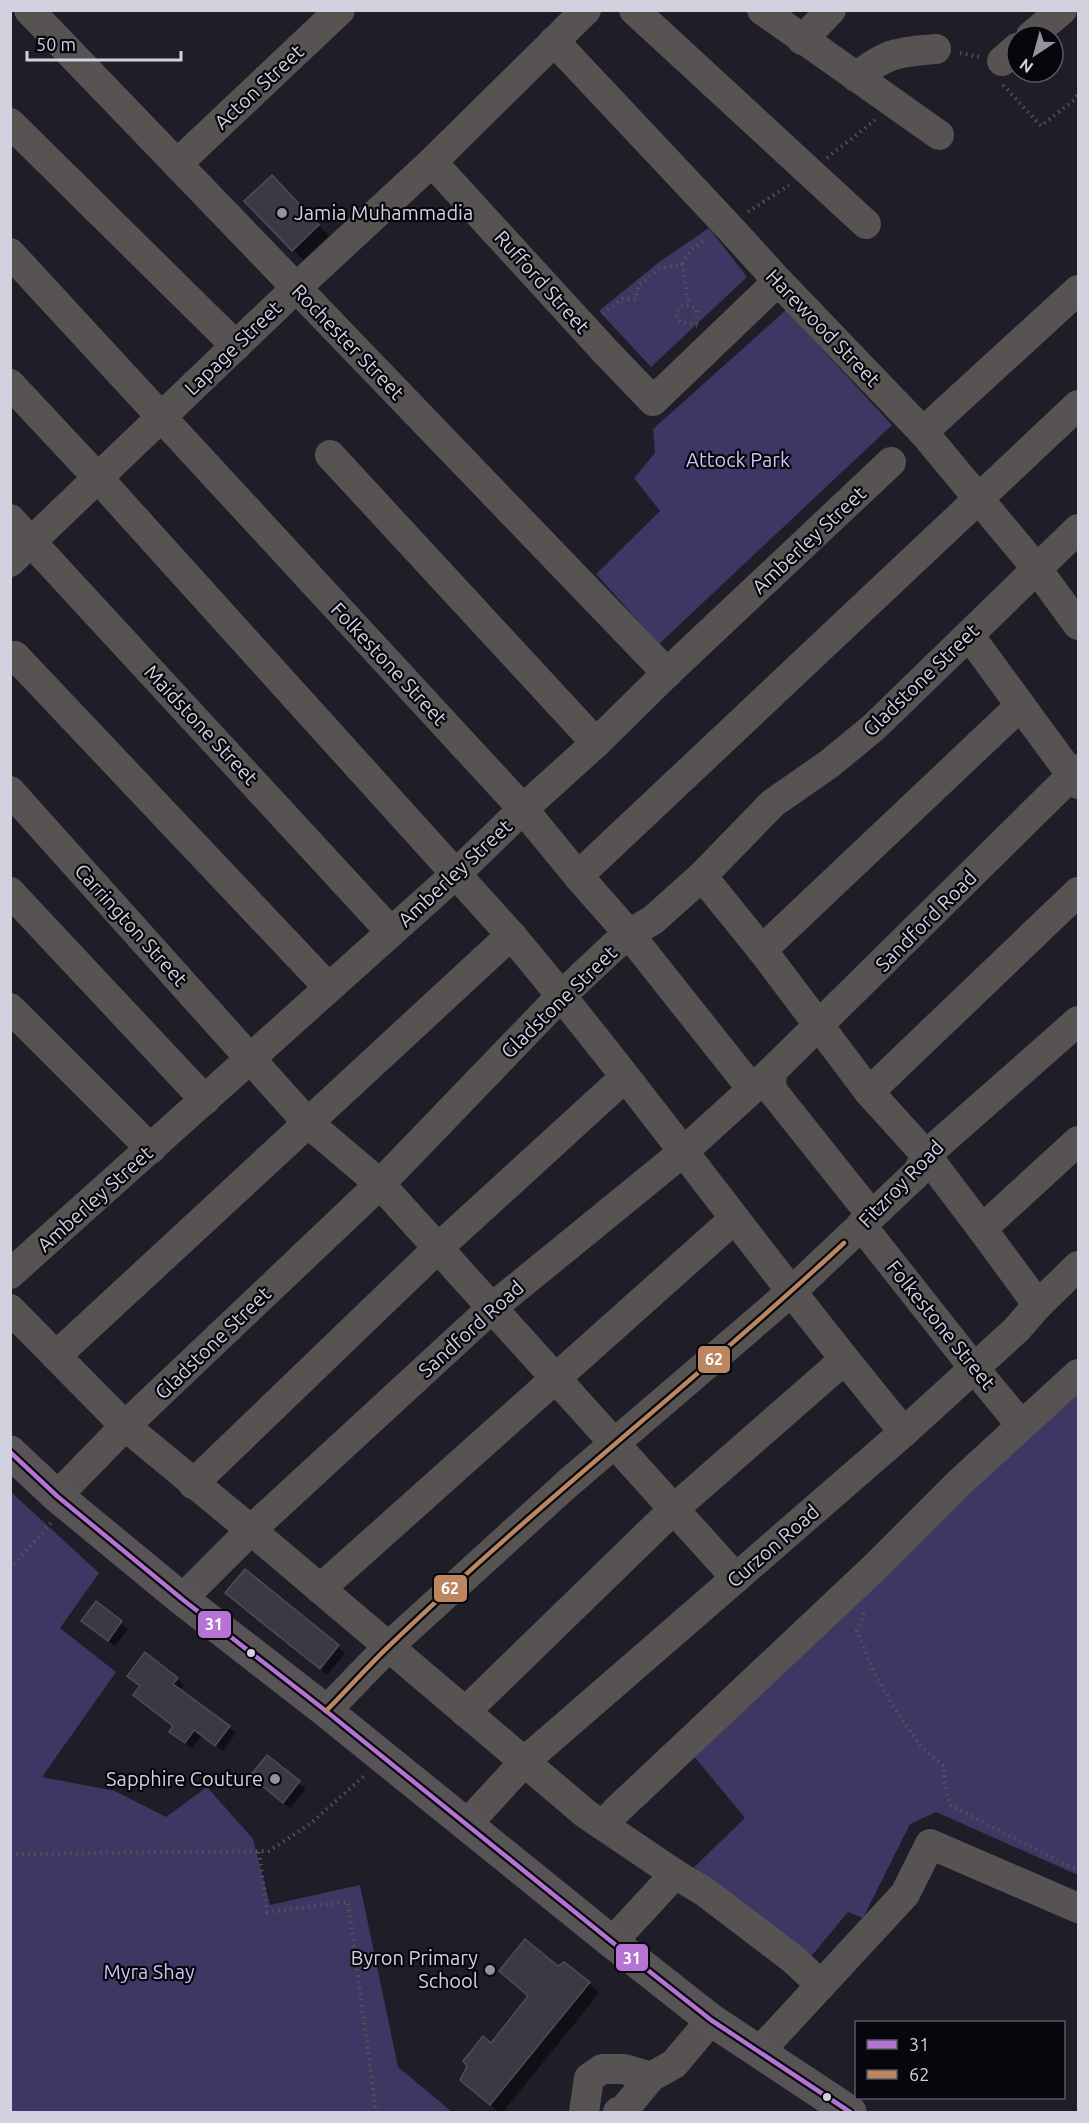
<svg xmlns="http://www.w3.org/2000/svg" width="1089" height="2123" font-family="Ubuntu,sans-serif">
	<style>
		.green { fill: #3d3764 }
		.shadow { fill: #0007 }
		.building { fill: #3b3a44; stroke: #4e4d56; stroke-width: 1.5 }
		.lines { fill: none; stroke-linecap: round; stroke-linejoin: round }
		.path { stroke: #555356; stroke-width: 4; stroke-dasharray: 1.5 4.5; stroke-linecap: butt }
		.minor { stroke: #565352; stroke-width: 30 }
		.major { stroke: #585456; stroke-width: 33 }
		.bus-1-casing { stroke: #06060d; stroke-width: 9 }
		.bus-2-casing { stroke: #06060d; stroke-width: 9 }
		.bus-1 { stroke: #b673d3; stroke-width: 4.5 }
		.bus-2 { stroke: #bb8660; stroke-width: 4.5 }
		.poi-dot { fill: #93929f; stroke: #06060d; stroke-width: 2 }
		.bus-dot { fill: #d2d1df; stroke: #06060d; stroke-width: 2 }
		.labels { text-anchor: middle; stroke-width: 4.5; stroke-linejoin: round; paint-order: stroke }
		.street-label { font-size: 20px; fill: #d2d1df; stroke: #06060d }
		.poi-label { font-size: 20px; fill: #d2d1df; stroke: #06060d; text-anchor: end }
		.park-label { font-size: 20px; fill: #c8c6ef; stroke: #06060d }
		.line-badge { stroke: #06060d; stroke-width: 2 }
		.badge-label { font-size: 16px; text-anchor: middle; font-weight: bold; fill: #fff }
	</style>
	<rect width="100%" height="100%" fill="#1e1d28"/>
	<g class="green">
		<polygon points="709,228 747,277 651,367 599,311 659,262"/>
		<polygon points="786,310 892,425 659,644 596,574 660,511 634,478 655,453 653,429"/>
		<polygon points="1078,1386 1078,1875 936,1812 910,1824 863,1918 848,1912 809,1959 688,1873 745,1818 688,1749"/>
		<polygon points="11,1492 99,1573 60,1628 116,1672 42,1777 115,1791 166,1817 207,1787 253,1839 270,1905 360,1885 398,2067 452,2112 11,2112"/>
	</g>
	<g class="shadow">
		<polygon points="272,177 329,236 303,260 246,201"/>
		<polygon points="245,1571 345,1653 327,1675 227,1593"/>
		<polygon points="96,1603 128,1629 115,1646 90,1627"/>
		<polygon points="177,1679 184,1685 179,1691 236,1733 223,1751 201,1736 192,1748 178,1738 175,1727 142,1701"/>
		<polygon points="267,1757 306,1789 290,1808 258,1783"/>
		<polygon points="589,1983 599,1993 503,2112 499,2112 473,2090 491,2045"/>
	</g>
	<g class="building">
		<polygon points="272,175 319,225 292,251 244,201"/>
		<polygon points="245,1569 339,1645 320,1669 225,1593"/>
		<polygon points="96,1601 122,1621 108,1641 81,1621"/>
		<polygon points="145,1652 178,1678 173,1684 230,1726 215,1746 194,1730 185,1743 169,1732 173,1726 133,1695 140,1686 127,1676"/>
		<polygon points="267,1755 300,1781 283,1803 250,1776"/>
		<polygon points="525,1939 558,1966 564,1962 590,1982 490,2105 460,2080 467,2066 463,2061 483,2036 491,2043 528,1996 499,1971"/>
	</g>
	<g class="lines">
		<g class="path">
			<polyline points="960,53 979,57"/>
			<polyline points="1003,85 1041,126 1074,100 1078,94"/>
			<polyline points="827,158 875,120"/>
			<polyline points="748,212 789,185"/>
			<polyline points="682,264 691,250 707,239"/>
			<polyline points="603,314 622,299 636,299 638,286 658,269 682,264 689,305"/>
			<polyline points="696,324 697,310 689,305 681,306 676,314 681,322 697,326"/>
			<polyline points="10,1569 51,1523"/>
			<polyline points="864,1613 857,1631 874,1672 898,1714 921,1747 944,1766 944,1780 950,1805 1066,1865 1078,1869"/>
			<polyline points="259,1852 267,1912 348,1902 376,2112"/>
			<polyline points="10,1854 269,1851 310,1824 365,1775"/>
		</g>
		<g class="minor">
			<polyline points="29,10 667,673"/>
			<polyline points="634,10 866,224"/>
			<polyline points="762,10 939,135"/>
			<polyline points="1031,36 1062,10"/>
			<polyline points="802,40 831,10"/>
			<polyline points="554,41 727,225 778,281 923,432 1037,569 1078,625"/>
			<polyline points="1002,61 1017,48"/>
			<path d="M856,77c31,-24 41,-25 80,-28"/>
			<polyline points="10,123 236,346"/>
			<polyline points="432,162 605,351 653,401 778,281"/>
			<polyline points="177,164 340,10"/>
			<polyline points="10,253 523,809 578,876 629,934 752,1089"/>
			<path d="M10,384l88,94 413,457c136,162 258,335 393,497"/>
			<polyline points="923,432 1078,290"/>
			<polyline points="330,455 596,743"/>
			<polyline points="10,519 391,932"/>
			<polyline points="10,562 296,288 432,162 586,10"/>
			<polyline points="969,635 1078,784"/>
			<polyline points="15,656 328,987"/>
			<polyline points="10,791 307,1122 380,1184 736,1578"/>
			<polyline points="578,876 1078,405"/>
			<polyline points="702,876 762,950 869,1092 926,1155 982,1229 1038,1305"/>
			<polyline points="10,892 205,1100"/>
			<polyline points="762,950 1020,706"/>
			<polyline points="10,1008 151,1149"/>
			<polyline points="869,1092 1078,892"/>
			<polyline points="879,1209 865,1207 771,1089 772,1071 1078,769"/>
			<polyline points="861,1225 974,1368 1021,1425"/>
			<polyline points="982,1229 1078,1141"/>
			<polyline points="10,1274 457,873 523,809 596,743 667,673 891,462"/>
			<polyline points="10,1309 125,1426 251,1530 586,1814 675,1874 705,1892 793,1959 821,1985"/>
			<polyline points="56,1356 511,935"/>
			<polyline points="193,1484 437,1249 624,1078"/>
			<polyline points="57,1496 125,1426 380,1184 562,995 613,947 629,934 653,920 702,876 773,803 829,764 874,727 1078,529"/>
			<polyline points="320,1589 734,1219"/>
			<polyline points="182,1599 251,1530 493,1307 683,1152 772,1071"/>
			<polyline points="326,1711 388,1647 567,1484 791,1292 918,1172 926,1155 1078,1021"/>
			<polyline points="465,1712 675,1508 844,1360"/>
			<polyline points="467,1824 525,1761 904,1432 1016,1330 1038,1305 1078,1266"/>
			<polyline points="604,1825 616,1811 874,1568 959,1483 1078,1374"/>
			<polyline points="612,1942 675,1874"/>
			<polyline points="759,2052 905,1894 930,1844 1078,1908"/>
			<polyline points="584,2112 589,2078 602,2069 624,2069 651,2077"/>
			<polyline points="618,2112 622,2112 651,2077 674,2064 711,2020"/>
		</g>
		<polyline class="major" points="10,1452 57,1496 182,1599 326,1711 612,1942 711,2020 850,2112"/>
		<g class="bus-1-casing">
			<polyline id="bus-1" points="10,1452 57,1496 182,1599 326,1711 612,1942 711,2020 850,2112"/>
		</g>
		<g class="bus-2-casing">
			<path id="bus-2" d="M326,1711c21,-21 41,-44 63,-65 146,-141 307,-265 455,-403"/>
		</g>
		<use href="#bus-1" class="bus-1"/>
		<use href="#bus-2" class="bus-2"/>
	</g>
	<g class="poi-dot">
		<circle cx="282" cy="213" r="6"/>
		<circle cx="275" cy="1779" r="6"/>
		<circle cx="490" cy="1970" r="6"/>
	</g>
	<g class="bus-dot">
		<circle cx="251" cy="1653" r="5"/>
		<circle cx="827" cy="2097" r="5"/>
	</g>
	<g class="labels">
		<g class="street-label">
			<text transform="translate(259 87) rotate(-43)" y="7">Acton Street</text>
			<text transform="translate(542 282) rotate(48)" y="7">Rufford Street</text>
			<text transform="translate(823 328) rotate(46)" y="7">Harewood Street</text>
			<text transform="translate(348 342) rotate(46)" y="7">Rochester Street</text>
			<text transform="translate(233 348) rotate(-44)" y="7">Lapage Street</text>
			<text transform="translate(809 540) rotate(-43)" y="7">Amberley Street</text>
			<text transform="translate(389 664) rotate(47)" y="7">Folkestone Street</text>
			<text transform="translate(921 680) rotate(-44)" y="7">Gladstone Street</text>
			<text transform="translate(201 725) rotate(47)" y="7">Maidstone Street</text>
			<text transform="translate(455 873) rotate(-43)" y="7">Amberley Street</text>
			<text transform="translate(926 921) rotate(-45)" y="7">Sandford Road</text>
			<text transform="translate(131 925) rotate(48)" y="7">Carrington Street</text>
			<text transform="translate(559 1002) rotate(-44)" y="7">Gladstone Street</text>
			<text transform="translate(901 1184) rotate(-46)" y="7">Fitzroy Road</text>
			<text transform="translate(95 1199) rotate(-42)" y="7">Amberley Street</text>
			<text transform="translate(941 1325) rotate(51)" y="7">Folkestone Street</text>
			<text transform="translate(471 1329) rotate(-42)" y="7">Sandford Road</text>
			<text transform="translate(213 1343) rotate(-44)" y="7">Gladstone Street</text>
			<text transform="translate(773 1546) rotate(-41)" y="7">Curzon Road</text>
		</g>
		<g class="poi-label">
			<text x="294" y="220" text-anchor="start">Jamia Muhammadia</text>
			<text x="263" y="1786">Sapphire Couture</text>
			<text x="478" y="1965">Byron Primary<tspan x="478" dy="23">School</tspan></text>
		</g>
		<g class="park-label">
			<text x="738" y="467">Attock Park</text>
			<text x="149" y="1979">Myra Shay</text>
		</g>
	</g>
	<g class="line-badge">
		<rect x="697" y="1345" width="34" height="29" rx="6" fill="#bb8660"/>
		<rect x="433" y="1574" width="35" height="29" rx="6" fill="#bb8660"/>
		<rect x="197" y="1610" width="35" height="29" rx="6" fill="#b673d3"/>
		<rect x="615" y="1943" width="34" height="29" rx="6" fill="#b673d3"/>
	</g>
	<g class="badge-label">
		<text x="714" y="1365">62</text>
		<text x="450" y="1594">62</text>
		<text x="214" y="1630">31</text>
		<text x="632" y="1964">31</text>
	</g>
	<rect width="1089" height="2123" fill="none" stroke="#d2d1df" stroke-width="24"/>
	<rect x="855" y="2021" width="210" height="78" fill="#06060d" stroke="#585761" stroke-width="1.5"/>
	<rect x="867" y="2040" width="30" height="9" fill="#b673d3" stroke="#585761" stroke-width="1.5"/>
	<text x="909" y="2051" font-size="18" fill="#d2d1df">31</text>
	<rect x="867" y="2070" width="30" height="9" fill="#bb8660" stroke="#585761" stroke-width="1.5"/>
	<text x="909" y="2081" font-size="18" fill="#d2d1df">62</text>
	<g transform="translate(1035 54) rotate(216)"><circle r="28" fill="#06060d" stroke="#585761" stroke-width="1.5"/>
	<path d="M0-4.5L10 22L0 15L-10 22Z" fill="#93929f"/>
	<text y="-9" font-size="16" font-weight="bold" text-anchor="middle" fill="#d2d1df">N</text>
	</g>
	<path d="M27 51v9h154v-9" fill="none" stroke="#d2d1df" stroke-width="3"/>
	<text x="36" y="51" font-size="18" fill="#d2d1df" stroke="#06060d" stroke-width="4.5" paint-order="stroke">50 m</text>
</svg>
